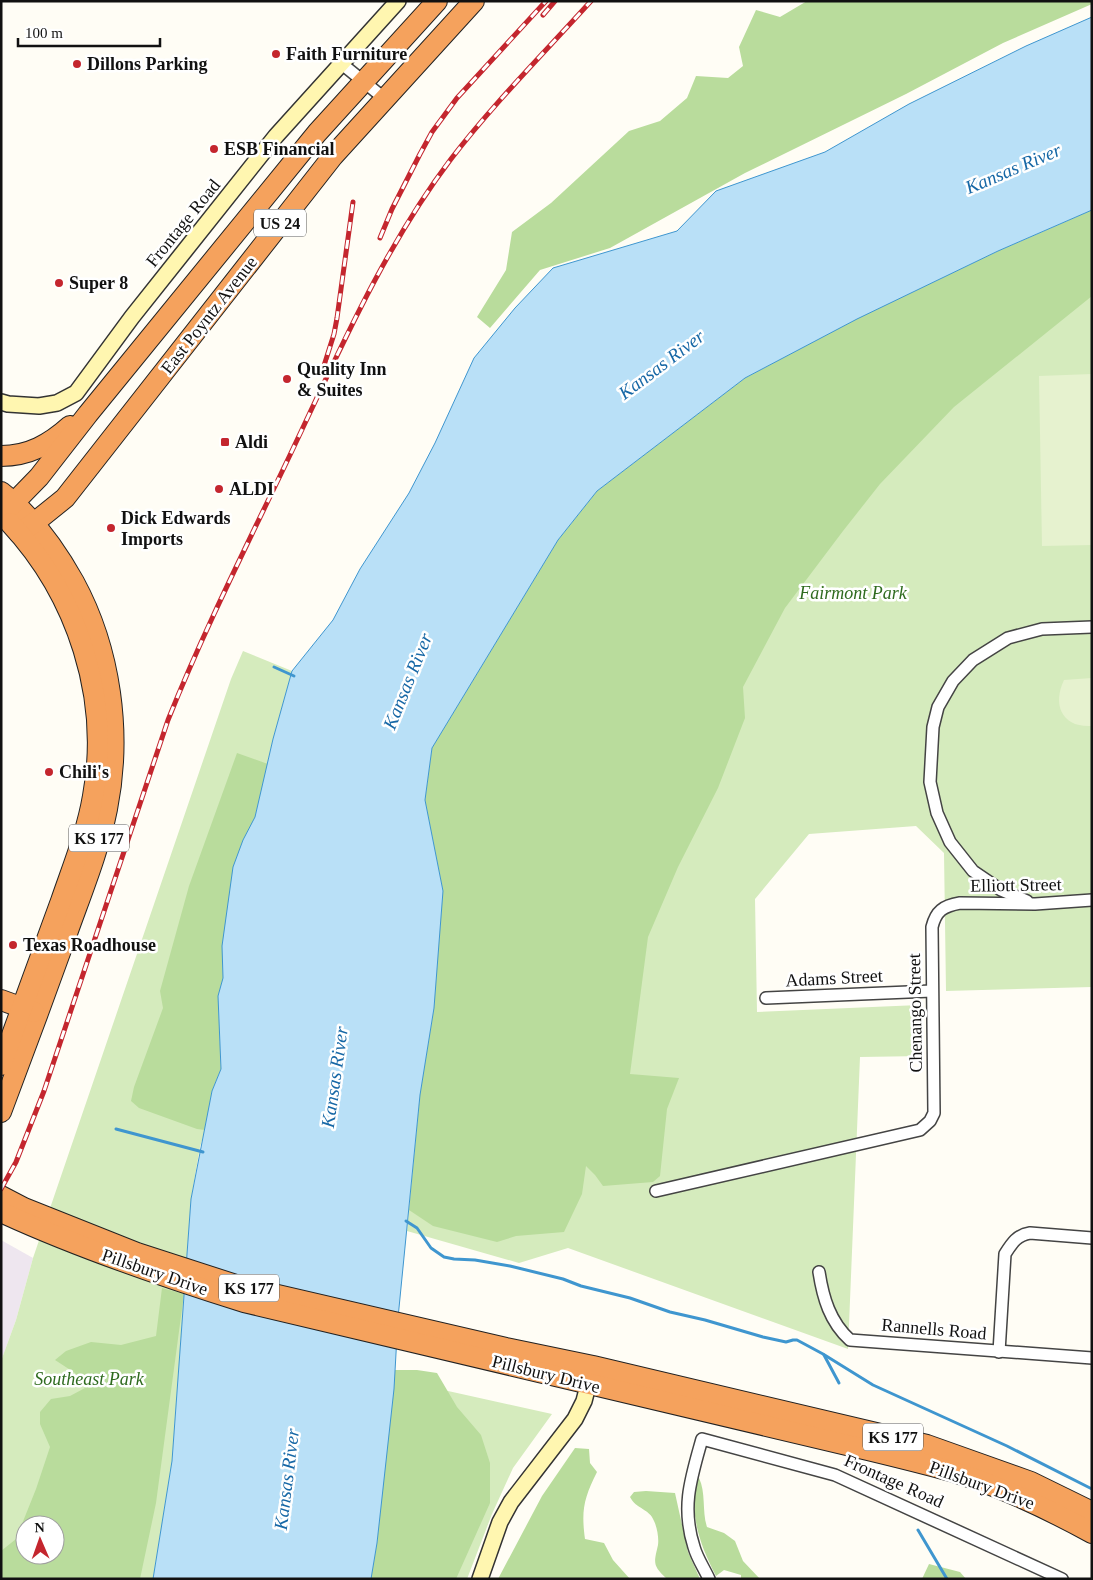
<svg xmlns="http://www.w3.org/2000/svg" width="1093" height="1580" font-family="Georgia,serif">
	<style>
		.industrial { fill: #eee6ef }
		.green { fill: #d5ebbd; fill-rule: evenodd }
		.forest { fill: #b9dc9c; fill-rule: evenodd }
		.pitch { fill: #e6f2cf }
		.water { fill: #b9e0f7; stroke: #3f96cf }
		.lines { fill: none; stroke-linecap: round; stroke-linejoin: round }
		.stream { stroke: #3f96cf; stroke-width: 3 }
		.street-casing { stroke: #444; stroke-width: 14 }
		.secondary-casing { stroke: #333; stroke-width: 18 }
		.highway-casing { stroke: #222; stroke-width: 22 }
		.street { stroke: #fff; stroke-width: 11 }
		.secondary { stroke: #fff6b0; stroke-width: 15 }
		.highway { stroke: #f5a25d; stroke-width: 20 }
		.rail-casing { stroke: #c4262e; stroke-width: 5 }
		.rail { stroke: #fff; stroke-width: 3; stroke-dasharray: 9; stroke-linecap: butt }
		.poi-dot { fill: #c4262e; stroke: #fff; stroke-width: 2 }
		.labels { text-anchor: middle; stroke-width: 5; stroke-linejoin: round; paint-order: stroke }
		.shield { fill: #fff; stroke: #585858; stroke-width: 1 }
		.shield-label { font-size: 16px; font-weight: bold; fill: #111 }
		.poi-label { font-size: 18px; font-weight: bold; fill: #111; stroke: #fff; text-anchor: start }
		.street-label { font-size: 18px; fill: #111; stroke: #fff }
		.park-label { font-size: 18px; font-style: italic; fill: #2f6b1f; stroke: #fff }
		.water-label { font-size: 19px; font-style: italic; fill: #1768a6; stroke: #fff }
	</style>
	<rect width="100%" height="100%" fill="#fffdf5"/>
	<polygon class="industrial" points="1,1240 33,1258 16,1320 1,1361"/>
	<g class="green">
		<polygon points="1092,210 1092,987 946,991 944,853 916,826 809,834 755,899 757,1012 919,1005 923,1056 860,1057 848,1349 568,1248 519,1263 407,1231 420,1095 434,1008 425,800 432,748 480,670 858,318"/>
		<path d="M243,651l49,20 -19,68 -18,78 -50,313 -5,17 -9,52 -19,262 -19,118h-152v-218l15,-41 17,-62 198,-579zM25,1525h30v30h-30z"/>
		<polygon points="394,1379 552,1414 513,1468 492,1514 467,1579 371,1579 377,1543"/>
	</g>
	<g class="forest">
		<polygon points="807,1 1092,1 1092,4 1003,43 906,94 745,173 610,248 540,270 490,328 477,317 506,270 512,232 551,203 629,131 660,121 687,98 696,76 728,78 743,66 739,47 756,10 780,17"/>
		<polygon points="1092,210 1092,296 954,407 880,484 843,531 785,608 743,687 745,718 718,788 678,867 648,937 630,1074 679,1078 667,1109 660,1176 653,1182 603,1186 595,1175 586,1166 582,1194 564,1232 516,1236 497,1242 433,1226 409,1210 420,1094 434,1008 443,891 425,800 432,748 558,540 597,491 745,378 858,318 998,251"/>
		<polygon points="237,753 268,764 255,817 243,840 222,946 223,978 218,996 221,1069 212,1091 205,1130 197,1129 139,1108 131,1101 134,1087 163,1008 160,991 189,886"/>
		<path d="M162,1288l22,6 -28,209 -16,76h-139v-28l15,-12 20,-50 14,-42 -10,-23v-12l11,-13 19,-3 15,-8 -10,-15 -20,-13 11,-9 25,-9 30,3 35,-9zM25,1525h30v30h-30z"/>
		<polygon points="395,1370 417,1370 437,1373 457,1407 481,1435 490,1463 490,1503 456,1579 371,1579 377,1543"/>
		<path d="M575,1448l14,1 1,14 7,9c-13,26 -16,38 -12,67l19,4 9,17 17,19h-132l44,-83z"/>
		<path d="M699,1478c7,14 3,34 8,49l17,6 11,8 8,20 17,18h-19v-4l-17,-5 -8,6c-17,-33 -26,-60 -20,-97z"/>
		<path d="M646,1491l29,2 13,59 12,27h-33c-15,-14 -13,-16 -9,-34 1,-7 -1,-18 -4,-24 -4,-12 -18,-12 -24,-24l4,-5z"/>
		<polygon points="929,1564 960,1572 966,1579 922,1579"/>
	</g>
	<g class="pitch">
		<polygon points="1092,374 1092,545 1042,546 1039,376"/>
		<path d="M1092,678v48c-30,2 -40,-21 -28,-46z"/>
	</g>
	<polygon class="water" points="1092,17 1092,210 998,251 857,319 745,378 597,491 558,540 432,748 425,800 443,891 434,1008 420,1095 398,1318 394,1389 377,1543 371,1579 153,1579 172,1461 191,1199 212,1091 221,1069 218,996 223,978 222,946 233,867 243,840 255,817 273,739 292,671 333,620 360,569 409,493 435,443 474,358 515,308 553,268 677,231 716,191 825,152 909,104 1026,46"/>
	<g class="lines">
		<g class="stream">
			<polyline points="274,667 294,676"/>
			<polyline points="116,1129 203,1152"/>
			<polyline points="406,1221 417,1228 431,1248 444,1257 454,1259 475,1260 510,1266 563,1279 581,1286 630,1298 670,1312 705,1320 763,1337 786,1342 793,1340 797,1340 823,1354 873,1385 1007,1446 1092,1489"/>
			<polyline points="824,1355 839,1383"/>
			<polyline points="918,1530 947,1579"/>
		</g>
		<g class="street-casing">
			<g id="street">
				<polyline points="342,64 385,99"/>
				<polyline points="1027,901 1001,890 973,871 950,842 937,813 930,782 933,727 938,707 953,681 973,660 1008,638 1042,629 1092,627"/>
				<polyline points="766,998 932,991"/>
				<path d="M656,1191l264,-61 10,-9 4,-8 -2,-186c4,-16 11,-21 28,-24l75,1 57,-4"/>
				<path d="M819,1272c4,26 11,50 31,68l242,18"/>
				<path d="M999,1352l6,-98c7,-11 12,-19 25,-21l62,5"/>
				<path d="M709,1579c-5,-11 -12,-21 -15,-32 -13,-40 -3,-69 8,-108l133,36 227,104"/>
			</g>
		</g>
		<g class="secondary-casing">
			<g id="secondary">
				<polyline points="1,402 8,404 39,406 57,403 76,393 132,317 276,136 398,1"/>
				<polyline points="480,1579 500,1522 511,1502 575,1419 584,1401 591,1374"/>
			</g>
		</g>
		<g class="highway-casing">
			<g id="highway">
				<path d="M1,456c28,0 49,-12 69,-30"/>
				<path d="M1,492c31,24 54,56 73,90 37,68 48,152 33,227 -9,45 -27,87 -42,130 -21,58 -42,115 -64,173"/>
				<polyline points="2,515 39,477 88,414 317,133 437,1"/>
				<polyline points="19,533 34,523 65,498 333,156 474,1"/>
				<polyline points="1,1000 34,1012"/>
				<path d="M1,1065c20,-55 40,-110 60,-164 12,-35 26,-69 32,-105 18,-99 -16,-201 -83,-273"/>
				<polyline points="1,1196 24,1208 137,1253 239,1286 506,1348 593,1366 927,1445 1031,1482 1092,1512"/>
				<path d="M1,1212c78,36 160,64 243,90l624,148c29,7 58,14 86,22 48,15 94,37 138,61"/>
			</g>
		</g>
		<use href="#street" class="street"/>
		<use href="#secondary" class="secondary"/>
		<use href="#highway" class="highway"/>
		<g class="rail-casing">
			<g id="rail">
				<polyline points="543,15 555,1"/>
				<polyline points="380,238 392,209 420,154 432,132 457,98 546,1"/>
				<polyline points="322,372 334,334 337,318 353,202"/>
				<path d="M1,1189l15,-27 28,-71 124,-371c36,-90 80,-177 122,-265 48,-101 93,-206 161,-296 43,-56 93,-106 140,-158"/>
			</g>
		</g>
		<use href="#rail" class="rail"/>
	</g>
	<g class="poi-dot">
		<circle cx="276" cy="54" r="5"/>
		<circle cx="77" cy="64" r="5"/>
		<circle cx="214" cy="149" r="5"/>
		<circle cx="59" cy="283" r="5"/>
		<circle cx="287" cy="379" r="5"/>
		<rect x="220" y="437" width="10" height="10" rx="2.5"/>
		<circle cx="219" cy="489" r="5"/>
		<circle cx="111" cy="528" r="5"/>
		<circle cx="49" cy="772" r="5"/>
		<circle cx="13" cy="945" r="5"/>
	</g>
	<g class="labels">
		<g class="shield">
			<rect x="254" y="209.5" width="52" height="27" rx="4"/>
			<rect x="69" y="824.5" width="60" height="27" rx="4"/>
			<rect x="219" y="1274.5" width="60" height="27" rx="4"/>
			<rect x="863" y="1423.5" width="60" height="27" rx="4"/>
		</g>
		<g class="shield-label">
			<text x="280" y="229">US 24</text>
			<text x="99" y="844">KS 177</text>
			<text x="249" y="1294">KS 177</text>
			<text x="893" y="1443">KS 177</text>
		</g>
		<g class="poi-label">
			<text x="286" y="60">Faith Furniture</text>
			<text x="87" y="70">Dillons Parking</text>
			<text x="224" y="155">ESB Financial</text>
			<text x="69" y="289">Super 8</text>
			<text x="297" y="375">Quality Inn<tspan x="297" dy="21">&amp; Suites</tspan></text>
			<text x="235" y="448">Aldi</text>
			<text x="229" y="495">ALDI</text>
			<text x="121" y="524">Dick Edwards<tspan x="121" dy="21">Imports</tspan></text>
			<text x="59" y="778">Chili's</text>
			<text x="23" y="951">Texas Roadhouse</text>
		</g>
		<g class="street-label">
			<text transform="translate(183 223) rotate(-51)" y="6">Frontage Road</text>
			<text transform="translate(209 315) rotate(-52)" y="6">East Poyntz Avenue</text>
			<text transform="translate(1016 885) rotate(-1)" y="6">Elliott Street</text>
			<text transform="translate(834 978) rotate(-3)" y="6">Adams Street</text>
			<text transform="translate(915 1013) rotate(-91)" y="6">Chenango Street</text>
			<text transform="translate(155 1272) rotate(19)" y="6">Pillsbury Drive</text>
			<text transform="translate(934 1329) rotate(5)" y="6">Rannells Road</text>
			<text transform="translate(546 1374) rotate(14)" y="6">Pillsbury Drive</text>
			<text transform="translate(894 1481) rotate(24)" y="6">Frontage Road</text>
			<text transform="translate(982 1485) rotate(20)" y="6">Pillsbury Drive</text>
		</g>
		<g class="park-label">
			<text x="853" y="599">Fairmont Park</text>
			<text x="89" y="1385">Southeast Park</text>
		</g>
		<g class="water-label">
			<text transform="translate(1013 168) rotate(-23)" y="7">Kansas River</text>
			<text transform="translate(661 364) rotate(-37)" y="7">Kansas River</text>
			<text transform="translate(407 681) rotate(-68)" y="7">Kansas River</text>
			<text transform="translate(334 1077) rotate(-82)" y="7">Kansas River</text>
			<text transform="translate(286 1479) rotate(-83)" y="7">Kansas River</text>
		</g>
	</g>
	<rect width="1093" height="1580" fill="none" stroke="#111111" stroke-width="5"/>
	<g transform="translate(40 1540) rotate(358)"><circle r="24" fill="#ffffff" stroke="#a0a0a0"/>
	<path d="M0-4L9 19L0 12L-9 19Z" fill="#c4262e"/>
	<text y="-8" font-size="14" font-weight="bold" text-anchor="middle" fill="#111111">N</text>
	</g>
	<path d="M18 38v8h142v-8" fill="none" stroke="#111111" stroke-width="2.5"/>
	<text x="25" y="38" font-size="15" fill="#111111" stroke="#ffffff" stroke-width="4" paint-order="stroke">100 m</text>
</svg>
